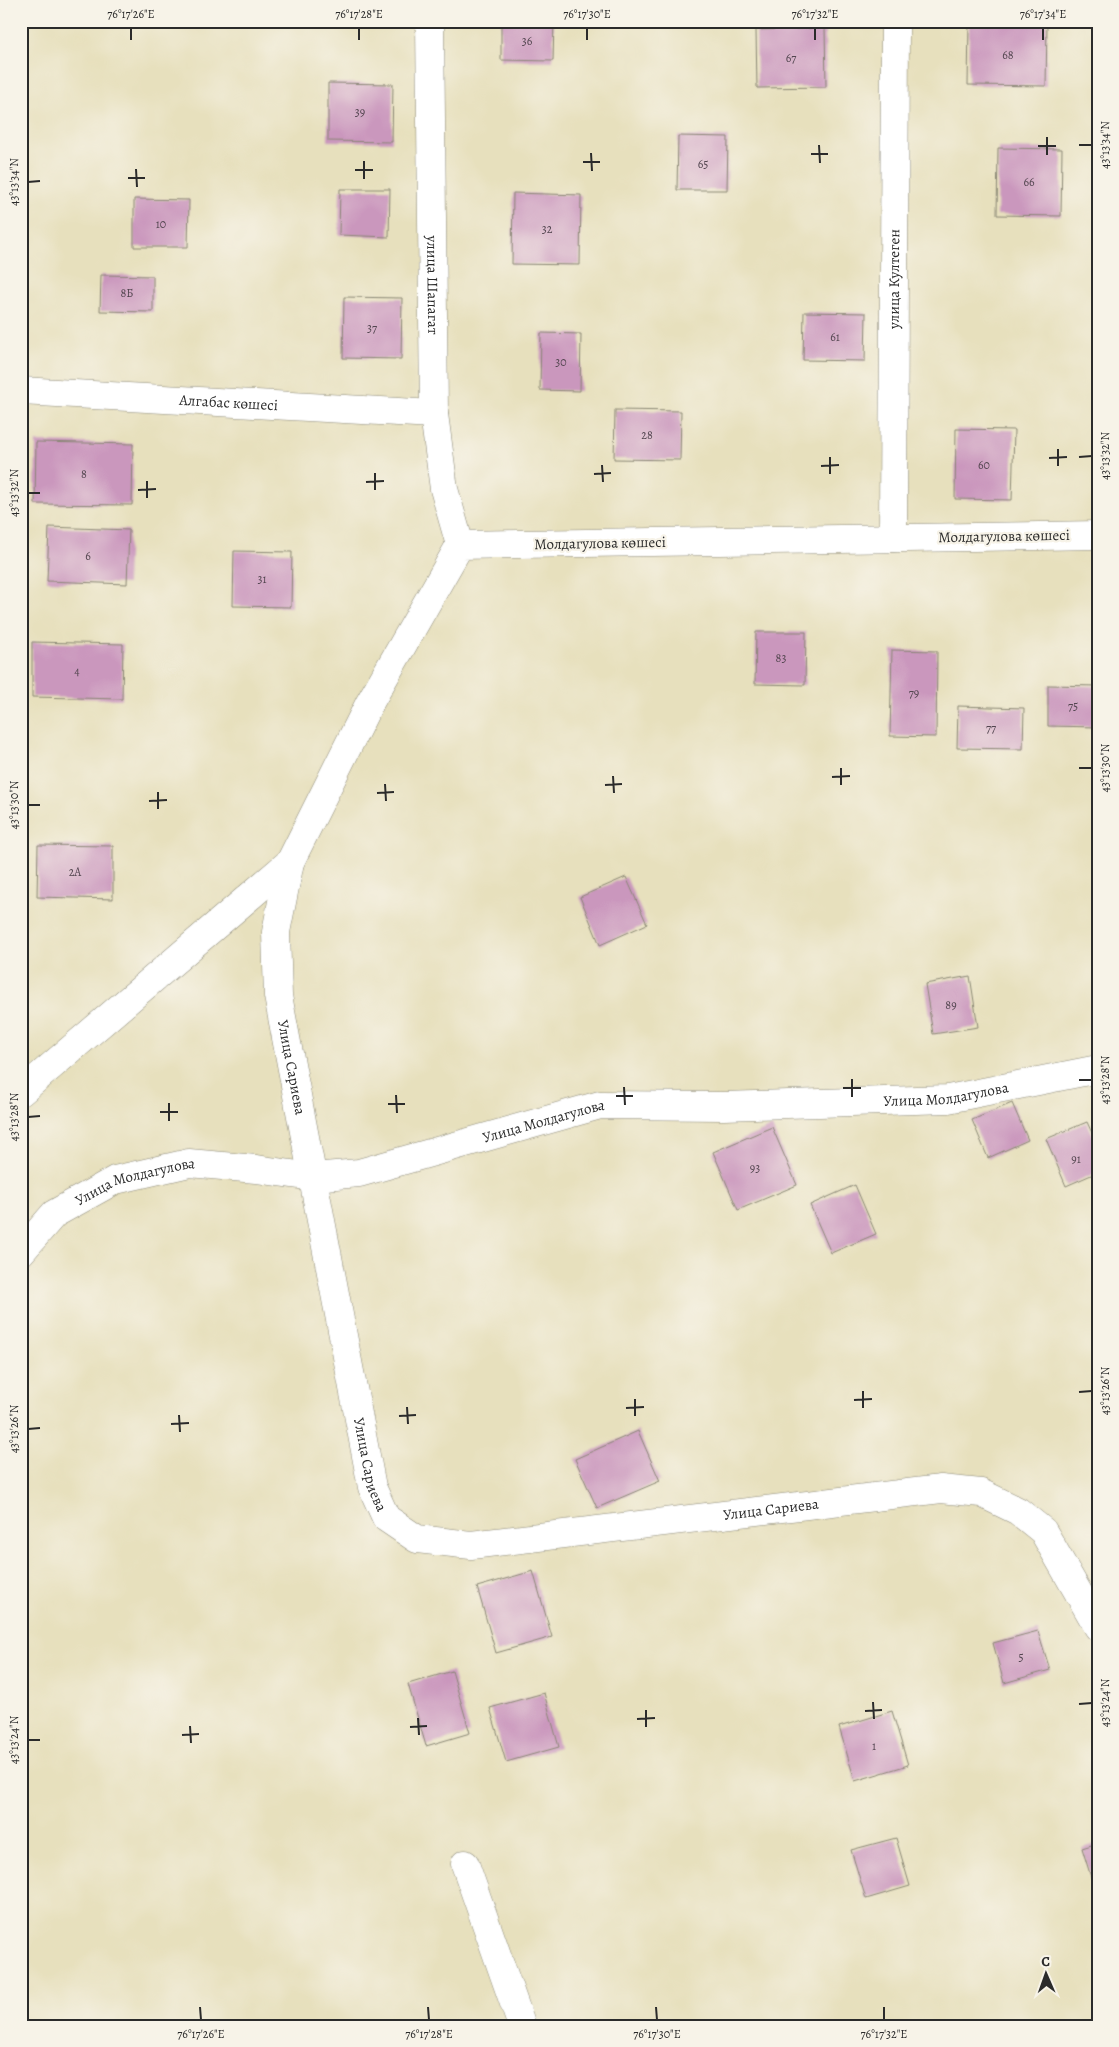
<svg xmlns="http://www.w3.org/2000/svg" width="1119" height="2047" font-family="Alegreya,serif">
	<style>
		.building { fill: #ca97bd }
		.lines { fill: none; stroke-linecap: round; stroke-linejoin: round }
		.street-casing { stroke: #898674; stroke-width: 29 }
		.street { stroke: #fff; stroke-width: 28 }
		.ticks { fill: none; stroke: #2b2b2b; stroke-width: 2 }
		.labels { text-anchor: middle; stroke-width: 4.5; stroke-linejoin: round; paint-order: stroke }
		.number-label { font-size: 12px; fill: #534650 }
		.street-label { font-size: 15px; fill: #2b2b2b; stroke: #f7f3e8 }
		.neatline { fill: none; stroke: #2b2b2b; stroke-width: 2 }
		.ticks-label { font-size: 12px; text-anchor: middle; fill: #2b2b2b }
	</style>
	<rect width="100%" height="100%" fill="#f7f3e8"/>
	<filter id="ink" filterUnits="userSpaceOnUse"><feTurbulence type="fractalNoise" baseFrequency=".02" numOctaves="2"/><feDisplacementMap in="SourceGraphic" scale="10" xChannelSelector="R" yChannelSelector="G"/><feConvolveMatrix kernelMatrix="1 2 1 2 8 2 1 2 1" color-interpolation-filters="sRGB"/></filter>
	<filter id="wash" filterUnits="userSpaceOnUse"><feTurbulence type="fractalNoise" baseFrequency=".0096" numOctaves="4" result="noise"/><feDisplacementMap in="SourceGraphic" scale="20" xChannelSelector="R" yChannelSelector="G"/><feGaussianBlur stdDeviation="1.12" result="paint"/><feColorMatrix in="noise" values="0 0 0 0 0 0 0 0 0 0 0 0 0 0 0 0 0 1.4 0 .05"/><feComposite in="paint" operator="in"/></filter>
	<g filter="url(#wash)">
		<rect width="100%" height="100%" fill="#e7e0bd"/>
		<g id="blocks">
			<g class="building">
				<polygon points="501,21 554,21 553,61 501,60"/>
				<polygon points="969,23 1047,24 1046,86 968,85"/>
				<polygon points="825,28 826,87 757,88 756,30"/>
				<polygon points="328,83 393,84 392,142 328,141"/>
				<polygon points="678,136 728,137 727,190 677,190"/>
				<polygon points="998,148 1062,149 1061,216 997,215"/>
				<polygon points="340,189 390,189 389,237 339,235"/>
				<polygon points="513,193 581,195 580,265 512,264"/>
				<polygon points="134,199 189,200 188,247 134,247"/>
				<polygon points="101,275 153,276 153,312 100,311"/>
				<polygon points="344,297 402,298 401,359 343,358"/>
				<polygon points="804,312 866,313 865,361 803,360"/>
				<polygon points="541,333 581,334 580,391 540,390"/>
				<polygon points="615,410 681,411 680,460 614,459"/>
				<polygon points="956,429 1014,430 1012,500 955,499"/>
				<polygon points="36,442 133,444 132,505 35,504"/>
				<polygon points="49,527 129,530 127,584 47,581"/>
				<polygon points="234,551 292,552 291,607 233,606"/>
				<polygon points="756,632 806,632 805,685 755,684"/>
				<polygon points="32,642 123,644 122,699 32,697"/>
				<polygon points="892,650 937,651 936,737 890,736"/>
				<polygon points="1048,685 1098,686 1098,727 1048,726"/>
				<polygon points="958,706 1024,708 1023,749 957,748"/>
				<polygon points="38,845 113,846 113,899 37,897"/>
				<polygon points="626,877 647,924 600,945 580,897"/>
				<polygon points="970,976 978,1027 933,1034 925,984"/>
				<polygon points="1012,1103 1028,1140 988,1158 972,1120"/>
				<polygon points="1087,1122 1098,1146 1098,1172 1066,1186 1046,1139"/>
				<polygon points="772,1127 797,1185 738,1210 713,1152"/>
				<polygon points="855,1185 876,1234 831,1253 810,1205"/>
				<polygon points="638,1431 660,1481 597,1508 575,1459"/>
				<polygon points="533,1571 552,1637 496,1653 477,1587"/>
				<polygon points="1038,1631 1050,1670 1004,1683 993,1643"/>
				<polygon points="452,1671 470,1733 426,1746 408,1684"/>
				<polygon points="544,1693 559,1747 506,1762 490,1708"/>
				<polygon points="892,1711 908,1765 855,1781 839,1727"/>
				<polygon points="896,1838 910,1886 866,1899 851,1850"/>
				<polygon points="1098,1843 1098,1889 1095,1890 1082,1848"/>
			</g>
		</g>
	</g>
	<g filter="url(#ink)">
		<use href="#blocks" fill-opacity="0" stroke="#898674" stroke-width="1"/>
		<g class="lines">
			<g class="street-casing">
				<g id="street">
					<path id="s1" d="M430,21l4,393 10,75 16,56"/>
					<path id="s2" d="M21,391l413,23"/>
					<path id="s3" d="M1098,535l-638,10 -91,159 -79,158 -14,70 2,64 94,491 14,31 31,21 54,6 470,-56 40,4 37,18 25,20 55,96"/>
					<path id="s4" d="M893,538l2,-517"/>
					<polyline points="21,1092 290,862"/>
					<path id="s5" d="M21,1252l33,-38 61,-34 74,-17 67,6 57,8 46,-4 241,-68 124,1 224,-7 150,-30"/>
					<polyline points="465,1864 522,2026"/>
				</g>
			</g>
			<use href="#street" class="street"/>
		</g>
	</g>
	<path class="ticks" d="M131,28v12M359,28v12M587,28v12M815,28v12M1043,28v12M1047,137v18M819,145l1,18M1079,145h13M1038,146h18M591,153l1,18M811,154h17M364,161v18M583,162h17M136,169l1,18M355,170h18M128,178h17M28,182l12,-1M1058,449v17M830,457v17M1079,457l13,-1M1049,458l18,-1M602,465l1,17M821,466l18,-1M375,473v17M594,474l17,-1M147,481v17M366,482l18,-1M138,490l18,-1M28,493h12M841,768v17M1079,768h13M613,776l1,17M832,777l18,-1M385,784l1,17M605,785l17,-1M158,792v17M377,793l17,-1M149,801l18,-1M28,805h12M852,1079v18M1079,1080h13M624,1087l1,18M843,1088h18M396,1095l1,18M616,1096h17M169,1103v18M388,1104h17M160,1112h18M28,1117l12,-1M863,1391v17M1079,1392l13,-1M635,1399v17M854,1400l18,-1M407,1407l1,17M626,1408l18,-1M179,1415l1,17M399,1416l17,-1M171,1424l18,-1M28,1429l12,-1M873,1702l1,17M1079,1704l13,-1M646,1710v17M865,1711l17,-1M418,1718l1,17M637,1719l18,-1M190,1726l1,17M410,1727l17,-1M182,1735l17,-1M28,1740h12M200,2007l1,13M428,2007l1,13M656,2007l1,13M884,2007v13"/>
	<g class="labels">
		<g class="number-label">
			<text x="527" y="45">36</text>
			<text x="1008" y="59">68</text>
			<text x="791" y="62">67</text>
			<text x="360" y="116">39</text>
			<text x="703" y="168">65</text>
			<text x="1029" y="186">66</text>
			<text x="161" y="228">10</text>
			<text x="547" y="233">32</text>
			<text x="127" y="297">8Б</text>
			<text x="372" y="332">37</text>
			<text x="835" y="341">61</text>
			<text x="561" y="366">30</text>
			<text x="647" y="439">28</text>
			<text x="984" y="469">60</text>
			<text x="84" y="478">8</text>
			<text x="88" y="560">6</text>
			<text x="262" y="583">31</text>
			<text x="781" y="662">83</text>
			<text x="77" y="675">4</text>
			<text x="914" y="697">79</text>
			<text x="1073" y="710">75</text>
			<text x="991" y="732">77</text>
			<text x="75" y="876">2А</text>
			<text x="951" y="1009">89</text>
			<text x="1076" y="1163">91</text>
			<text x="755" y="1172">93</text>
			<text x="1021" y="1661">5</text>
			<text x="874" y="1750">1</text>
		</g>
		<g class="street-label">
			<text dy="5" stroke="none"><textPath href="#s4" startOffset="259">улица Култеген</textPath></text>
			<text dy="5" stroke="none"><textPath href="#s1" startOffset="264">улица Шапагат</textPath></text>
			<text dy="5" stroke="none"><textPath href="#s2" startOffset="208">Алгабас көшесі</textPath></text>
			<text transform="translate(1004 536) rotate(-1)" y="5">Молдагулова көшесі</text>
			<text transform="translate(600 543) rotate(-1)" y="5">Молдагулова көшесі</text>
			<text dy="5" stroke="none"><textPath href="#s3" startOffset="1206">Улица Сариева</textPath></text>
			<text dy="5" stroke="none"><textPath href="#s5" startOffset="964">Улица Молдагулова</textPath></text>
			<text dy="5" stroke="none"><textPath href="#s5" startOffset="559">Улица Молдагулова</textPath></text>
			<text dy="5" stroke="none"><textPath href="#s5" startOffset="139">Улица Молдагулова</textPath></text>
			<text dy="5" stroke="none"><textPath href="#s3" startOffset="1611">Улица Сариева</textPath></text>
			<text dy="5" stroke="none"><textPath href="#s3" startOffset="2061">Улица Сариева</textPath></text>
		</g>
	</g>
	<rect width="1119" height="2047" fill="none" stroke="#f7f3e8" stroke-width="55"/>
	<g transform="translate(1046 1974) rotate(358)" stroke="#f7f3e8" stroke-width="4" paint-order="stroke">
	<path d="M0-4L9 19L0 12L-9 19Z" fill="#2b2b2b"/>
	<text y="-8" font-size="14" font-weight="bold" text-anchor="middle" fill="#2b2b2b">С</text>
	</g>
	<rect x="28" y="28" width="1064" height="1992" class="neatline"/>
	<g class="ticks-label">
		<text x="131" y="18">76°17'26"E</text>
		<text x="359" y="18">76°17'28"E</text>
		<text x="587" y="18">76°17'30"E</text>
		<text x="815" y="18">76°17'32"E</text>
		<text x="1043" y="18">76°17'34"E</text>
		<text transform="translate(1105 145) rotate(-90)" y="4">43°13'34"N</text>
		<text transform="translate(14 182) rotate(-90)" y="4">43°13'34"N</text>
		<text transform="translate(1105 456) rotate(-90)" y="4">43°13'32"N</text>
		<text transform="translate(14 493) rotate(-90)" y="4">43°13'32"N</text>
		<text transform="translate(1105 768) rotate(-90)" y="4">43°13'30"N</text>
		<text transform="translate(14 805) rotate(-90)" y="4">43°13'30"N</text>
		<text transform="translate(1105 1080) rotate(-90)" y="4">43°13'28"N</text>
		<text transform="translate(14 1117) rotate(-90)" y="4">43°13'28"N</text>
		<text transform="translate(1105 1391) rotate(-90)" y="4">43°13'26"N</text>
		<text transform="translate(14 1429) rotate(-90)" y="4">43°13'26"N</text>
		<text transform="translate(1105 1703) rotate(-90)" y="4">43°13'24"N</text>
		<text transform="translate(14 1740) rotate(-90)" y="4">43°13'24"N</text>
		<text x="201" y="2038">76°17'26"E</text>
		<text x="429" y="2038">76°17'28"E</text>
		<text x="657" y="2038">76°17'30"E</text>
		<text x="884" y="2038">76°17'32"E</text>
	</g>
</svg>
